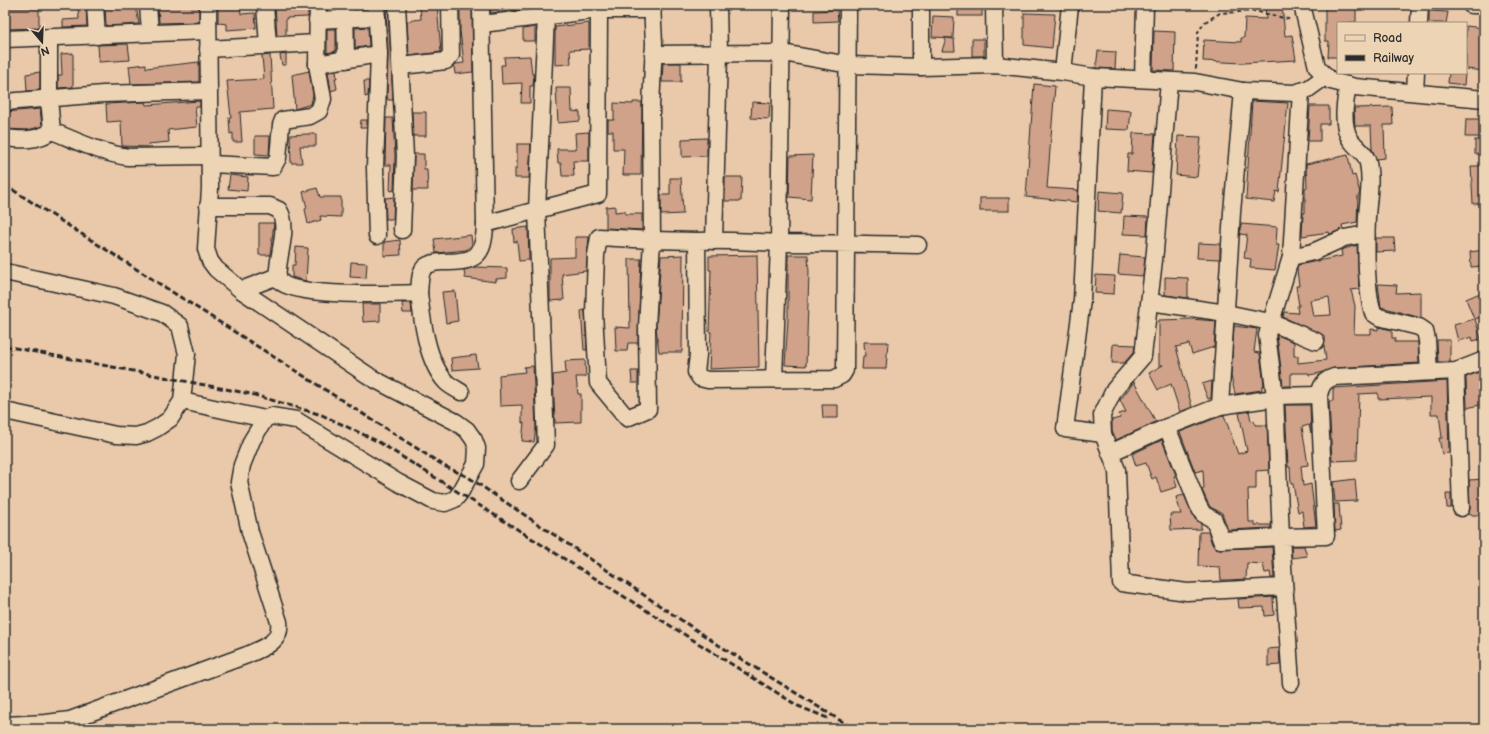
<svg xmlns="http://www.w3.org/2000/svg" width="1489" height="734" font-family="'Balsamiq Sans',sans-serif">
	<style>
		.building { fill: #cfa289; stroke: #2b2b2b; fill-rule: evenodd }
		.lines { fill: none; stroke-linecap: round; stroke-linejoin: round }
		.minor-casing { stroke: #2b2b2b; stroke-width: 19 }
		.path { stroke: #2b2b2b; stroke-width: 2; stroke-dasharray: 4 3; stroke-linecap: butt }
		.minor { stroke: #ecd4b4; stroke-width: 16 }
		.rail { stroke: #2b2b2b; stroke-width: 3; stroke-dasharray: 6 3; stroke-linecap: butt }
	</style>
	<rect width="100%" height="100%" fill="#e9c9aa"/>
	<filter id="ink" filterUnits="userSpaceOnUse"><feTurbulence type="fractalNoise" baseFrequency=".025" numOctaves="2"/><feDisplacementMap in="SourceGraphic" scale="8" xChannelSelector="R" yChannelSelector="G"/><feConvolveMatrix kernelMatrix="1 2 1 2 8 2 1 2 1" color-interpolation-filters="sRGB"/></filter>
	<g filter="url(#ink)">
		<g class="building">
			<polygon points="78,5 86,5 87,26 63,27 63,20 79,19"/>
			<polygon points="105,5 136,5 139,24 106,26"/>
			<polygon points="158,5 199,5 199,22 159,23"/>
			<polygon points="234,5 240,5 241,14 255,13 256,28 227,30 227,24 218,23 218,6"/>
			<polygon points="275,5 308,5 308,17 286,18 286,35 277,36"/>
			<polygon points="354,5 367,5 367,8 355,9"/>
			<polygon points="420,5 437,5 441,52 409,56 407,21 421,19"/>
			<polygon points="460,5 470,5 472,7 473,72 455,74 454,66 456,64 464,63 460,31"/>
			<polygon points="490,5 520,5 520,10 491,13"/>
			<rect x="958" y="5" width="24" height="11"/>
			<polygon points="1265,5 1282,5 1285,36 1292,35 1296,60 1243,63 1203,61 1204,40 1241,42 1241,38 1244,38 1245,18 1266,19"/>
			<polygon points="386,6 388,6 393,100 388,100 387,96 388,53"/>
			<polygon points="1325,7 1356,7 1356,22 1338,23 1338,57 1328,57 1329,41 1325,41"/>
			<polygon points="5,8 39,8 39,28 5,29"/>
			<polygon points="837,10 838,21 814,22 814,11"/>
			<polygon points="1429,11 1448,12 1446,23 1429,23"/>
			<polygon points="1024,13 1055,14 1052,48 1024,45"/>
			<polygon points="933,16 954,17 953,38 932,37"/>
			<polygon points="589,23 589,49 570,50 571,64 555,65 555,27"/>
			<polygon points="1466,26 1484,28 1484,71 1466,69"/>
			<polygon points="368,27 369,46 355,48 355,28"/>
			<polygon points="535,27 535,41 523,41 523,29"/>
			<polygon points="327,29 336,29 336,51 327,53"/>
			<polygon points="1154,31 1175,32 1174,71 1153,70"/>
			<polygon points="946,38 954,39 955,51 942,51"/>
			<rect x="972" y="39" width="12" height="17"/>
			<polygon points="128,44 130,60 99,62 98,45"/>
			<polygon points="1098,51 1116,52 1115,69 1096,68"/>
			<polygon points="73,53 73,87 58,88 58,75 62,75 61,54"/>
			<polygon points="286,54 286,65 282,65 280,55"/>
			<polygon points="270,55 273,109 240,112 242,142 233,142 233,133 230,134 229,117 231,117 227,81 264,79 262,56"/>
			<polygon points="530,56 532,74 534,74 533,86 530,86 530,103 521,103 522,83 502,84 501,65 505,65 504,57"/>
			<polygon points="199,62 199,82 131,84 129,66 146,64 146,68"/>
			<polygon points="663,63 681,63 681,82 662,82"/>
			<polygon points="309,71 313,95 311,104 295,109 292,75"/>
			<polygon points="336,71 337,78 335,78 337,89 331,91 328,72"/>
			<polygon points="40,72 40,90 27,91 26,74"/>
			<polygon points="1449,73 1465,74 1464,85 1448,83"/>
			<polygon points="364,81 369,81 368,96 365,97"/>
			<polygon points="1034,84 1055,86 1047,188 1078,190 1077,202 1026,197"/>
			<polygon points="556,88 571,88 572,111 580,112 580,121 558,123"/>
			<polygon points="200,101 200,107 195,107 197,127 168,130 169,142 148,144 149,147 122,146 121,121 107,122 106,104 145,102 146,105"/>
			<polygon points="1252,101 1288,103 1279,192 1276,191 1274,202 1246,199"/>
			<polygon points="633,102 642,102 641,175 623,175 624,149 613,149 613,131 608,131 608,120 614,120 614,103 633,104"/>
			<polygon points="752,102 770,103 769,119 751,118"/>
			<polygon points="1310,106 1329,106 1329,124 1320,124 1320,141 1308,141"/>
			<polygon points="1392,107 1393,125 1384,125 1385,158 1376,159 1372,149 1371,126 1355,126 1354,108"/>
			<polygon points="40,109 42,126 28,130 5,129 5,112"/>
			<polygon points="1106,109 1131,111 1129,130 1105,129"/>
			<polygon points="412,112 426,112 426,136 413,136"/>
			<polygon points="386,118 393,118 395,156 394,190 390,191 391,165 385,165"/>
			<polygon points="1466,119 1482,119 1481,137 1465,137"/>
			<polygon points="361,120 367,120 367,128 360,128"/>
			<polygon points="589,132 589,161 573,161 574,176 562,176 561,163 558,163 557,149 576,149 575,133"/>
			<polygon points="1133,133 1155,134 1152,173 1127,171 1128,154 1132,154"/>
			<polygon points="307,134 316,134 316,146 300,146 302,163 291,163 290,135"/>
			<polygon points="255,136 270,136 269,155 255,154"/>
			<polygon points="1178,136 1201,137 1197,177 1176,175"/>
			<polygon points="707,138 707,156 682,157 682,139"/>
			<rect x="1475" y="140" width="9" height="14"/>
			<polygon points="517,144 531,144 529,178 515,178 515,168 517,168"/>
			<polygon points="414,154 424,154 424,169 427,169 428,190 413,190"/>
			<polygon points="813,155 811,199 789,197 790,156"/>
			<polygon points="1348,155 1352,176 1355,175 1360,193 1358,196 1357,222 1342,225 1343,229 1330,234 1329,232 1302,236 1303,213 1305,213 1305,188 1307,187 1306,164"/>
			<polygon points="1471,166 1482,166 1484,203 1473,204"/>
			<polygon points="230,175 248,177 247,191 228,189"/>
			<polygon points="725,177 742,177 741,201 725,201"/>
			<polygon points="670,178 681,178 683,214 661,215 661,195 670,195"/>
			<polygon points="317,188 320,197 341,197 341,217 320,216 321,220 308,224 305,209 307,208 303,192"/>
			<polygon points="1099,191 1123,193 1121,213 1098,211"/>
			<polygon points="394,197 393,219 386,219 385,198"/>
			<rect x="980" y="198" width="29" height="13"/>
			<polygon points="615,206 615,212 625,211 625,214 642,214 642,230 606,228 606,207"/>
			<polygon points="1124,216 1148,217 1147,235 1123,234"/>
			<polygon points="259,223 274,223 270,255 259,255"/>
			<polygon points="1241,224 1277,227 1276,245 1279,245 1275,270 1250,268 1251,259 1244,258 1247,235 1240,234"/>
			<polygon points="528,227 529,260 519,261 517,241 514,242 513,229"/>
			<polygon points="471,235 472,245 466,250 436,253 434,239"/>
			<polygon points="575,237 589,237 586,271 562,274 564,300 550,301 550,258 575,257"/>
			<polygon points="1376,238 1394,238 1395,251 1376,252"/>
			<polygon points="400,240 401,255 384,256 384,242"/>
			<polygon points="1198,243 1220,244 1220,259 1197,258"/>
			<path d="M1357,245l2,44 -8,1 4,16 -1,28h17v-5l7,1v-3l14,3v8h4l-1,4h23l1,21 -85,5 -14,5 -11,2v-2h-18v13h-8l-6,-51 17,7v14h4v7l28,-3 -2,-14 1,-6 -2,-5 -40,-18 1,-5 14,1 -1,-7h2l-3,-20h3l-2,-16 1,-5 44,-9 -1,-6zM1329,297l2,18 -18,1 -3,-16z"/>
			<polygon points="296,247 308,248 306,281 292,277 292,265 295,265"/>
			<polygon points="1484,250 1484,266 1471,267 1470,252"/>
			<polygon points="683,255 682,352 659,352 656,327 661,256"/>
			<polygon points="757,255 759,367 709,369 711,332 709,332 711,270 709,270 709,256"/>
			<polygon points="788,255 808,255 809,272 806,366 785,365 788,319"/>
			<polygon points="1120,255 1145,257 1143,276 1118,274"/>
			<polygon points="629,259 641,259 638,343 628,343 627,351 616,351 615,327 630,328"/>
			<polygon points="351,262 367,263 366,278 350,277"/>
			<polygon points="475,267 507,268 507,278 496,279 496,282 465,278 464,270"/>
			<polygon points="1096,275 1115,276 1114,294 1095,293"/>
			<polygon points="1165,277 1188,278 1188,298 1165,295"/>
			<polygon points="1378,284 1397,285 1396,293 1421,292 1421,318 1381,307"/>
			<polygon points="455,291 458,321 446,323 442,292"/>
			<polygon points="1480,293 1484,303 1484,316 1475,319 1481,339 1473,341 1472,337 1458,341 1454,325 1474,319 1466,299"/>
			<polygon points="402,303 411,303 412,313 403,313"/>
			<polygon points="362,304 380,304 380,321 363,322"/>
			<polygon points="585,310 587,350 584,350 581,311"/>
			<polygon points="1191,319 1216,321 1214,347 1192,354 1189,344 1176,347 1192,407 1180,412 1171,384 1158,390 1149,373 1163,365 1159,365 1159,320"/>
			<polygon points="1234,326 1257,329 1254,352 1260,353 1264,386 1262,386 1262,390 1235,394 1231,376"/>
			<polygon points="1437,340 1450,340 1450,362 1438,362"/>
			<polygon points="864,342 888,342 886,369 862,369 863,356 865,356"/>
			<polygon points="1113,344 1135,345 1134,352 1124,363 1112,363"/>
			<polygon points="476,355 478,368 452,370 451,358"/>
			<polygon points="585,360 586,377 576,377 578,394 581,394 581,422 555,423 553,375 566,373 565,361"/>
			<polygon points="533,366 536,427 534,442 522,441 524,423 522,423 522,405 500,406 499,375 525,372 524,367"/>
			<polygon points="1484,370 1484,404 1467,408 1466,377"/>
			<polygon points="631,371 638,371 638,383 632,383"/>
			<polygon points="1212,381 1211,398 1208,399 1202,384"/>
			<polygon points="1447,381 1449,453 1442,454 1439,438 1442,438 1439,414 1431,414 1431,397 1378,399 1378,393 1359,394 1357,460 1332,461 1329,401 1333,401 1333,388"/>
			<polygon points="1134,382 1156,422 1116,440 1112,432 1112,420 1120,418 1119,414 1126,412 1120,400"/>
			<polygon points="822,405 838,405 838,418 823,418"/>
			<polygon points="1285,405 1310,405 1311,433 1309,425 1302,427 1308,465 1301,466 1303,486 1311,484 1316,526 1304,527 1302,511 1298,512 1293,484 1291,484 1290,467 1288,467"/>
			<polygon points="1249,411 1251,421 1254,420 1255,425 1267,425 1269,470 1256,471 1256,489 1248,489 1249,522 1255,522 1255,525 1271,525 1271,528 1228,530 1222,513 1210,507 1207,501 1202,490 1204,489 1203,470 1195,472 1180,432 1224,415 1238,454 1247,451 1239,413"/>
			<polygon points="1162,440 1176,475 1174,476 1177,487 1161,492 1156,477 1152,479 1146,463 1136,466 1132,454"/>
			<polygon points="1355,479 1357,501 1335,502 1333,482"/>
			<polygon points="1484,479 1484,515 1469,515 1470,508 1469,480"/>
			<polygon points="1446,494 1451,494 1451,508 1447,508"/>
			<polygon points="1184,495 1195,519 1201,524 1201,529 1171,530 1170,514 1181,514 1176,497"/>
			<polygon points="1334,504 1339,504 1341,530 1335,531"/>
			<polygon points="1199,532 1208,532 1212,544 1215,548 1221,549 1272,547 1274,578 1271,578 1270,572 1265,573 1263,564 1247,563 1246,579 1229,580 1221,580 1220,567 1198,566"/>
			<polygon points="1291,546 1304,546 1307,556 1292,558"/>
			<polygon points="1276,597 1273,598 1274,615 1265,616 1264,607 1239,608 1238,599"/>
			<polygon points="1279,648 1280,665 1268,666 1268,649"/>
		</g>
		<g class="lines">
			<g class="minor-casing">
				<g id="minor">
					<polyline points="95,5 97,36"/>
					<polyline points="148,5 150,32"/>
					<polyline points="265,5 268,45"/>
					<polyline points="345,5 346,60"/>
					<polyline points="376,5 379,54 375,168 377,236"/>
					<polyline points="397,5 405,156 402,230"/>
					<polyline points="481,5 485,224 537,210 546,17"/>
					<polyline points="652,5 654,43 651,107 652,240 599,237 596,255 594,313 598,383 627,418 648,409 647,327 652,240 697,241"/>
					<path d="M848,5l-3,365 -3,5 -8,4 -126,1 -8,-2 -4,-6 2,-17 -1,-114c28,-1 55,1 83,2 46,0 92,1 138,2"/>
					<polyline points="994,5 995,65"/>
					<polyline points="1302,5 1317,67 1331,81 1355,87 1484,99"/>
					<polyline points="1471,5 1484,5"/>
					<polyline points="317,20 377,17"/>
					<polyline points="1419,23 1420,5"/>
					<polyline points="482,24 599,10 653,10"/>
					<polyline points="5,39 207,31"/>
					<polyline points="208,49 316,43"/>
					<polyline points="653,54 783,53 849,65 921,67 995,65 1063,72 1093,77 1195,82 1243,91 1295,93 1308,89 1326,76"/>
					<polyline points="317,64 379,54"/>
					<polyline points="401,66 446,61 451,55 450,5"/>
					<polyline points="921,67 921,5"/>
					<polyline points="1063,72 1070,5"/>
					<polyline points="1093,77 1082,300 1065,429 1103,434"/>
					<polyline points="1143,78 1145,5"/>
					<polyline points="1169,81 1155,251 1143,356 1114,390 1102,415 1103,434 1117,470 1121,583 1187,592 1284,587"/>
					<path d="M1348,85c-3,17 -7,39 2,54 8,12 18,13 19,31 2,15 -1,31 -2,46 -1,28 -2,71 6,97l6,4 40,10 6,4 2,9 2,32"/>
					<polyline points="1301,91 1291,257 1267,335 1275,396 1319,395"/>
					<polyline points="1415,92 1416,73"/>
					<polyline points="5,102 103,94 209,91"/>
					<path d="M52,131c25,10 49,22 76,26l81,-1"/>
					<path d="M5,138c17,2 32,3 47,-7l-3,-32v-61"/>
					<polyline points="210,164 273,167 278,158 281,125 283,120 310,116 319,111 323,99 317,64 318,5"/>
					<path d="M208,206h62l9,4c10,16 0,41 -1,59 -1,4 0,9 2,12 14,17 115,13 139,12 3,27 8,69 27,89 4,4 10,7 15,10"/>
					<polyline points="714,241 719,53 718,5"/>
					<polyline points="1291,257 1313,252 1344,238 1366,234"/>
					<polyline points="5,272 114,296 162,313 180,326 187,354 182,401 170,419 157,428 147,433 136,436 116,435 5,411"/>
					<polyline points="241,290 278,276"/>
					<path d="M419,293c1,-7 0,-21 6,-26 5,-4 12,-5 18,-5 32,0 41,-4 42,-38"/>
					<polyline points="1150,302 1226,313 1270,322 1316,341"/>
					<polyline points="1456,371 1461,508"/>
					<polyline points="774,379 779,243 782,5"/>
					<polygon points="1275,396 1281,537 1221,540 1214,520 1203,514 1198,505 1167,427 1220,406 1268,399"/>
					<polyline points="182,401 265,419"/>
					<polyline points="1220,406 1232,212 1243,91"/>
					<polyline points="1110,453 1167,427"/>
					<polyline points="519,481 546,445 537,210 598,194 599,10"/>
					<path d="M1291,683l-10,-146 45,-1 -7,-141c2,-9 5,-15 15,-18l122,-6 28,-11"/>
					<path d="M5,725l41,-2 24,-3 177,-65c15,-7 35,-12 32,-33l-29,-90 -11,-50 3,-17 10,-25 13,-21 6,-3 25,4 103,63 34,18 12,2 10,-4 5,-6 16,-29 1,-16 -3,-8 -7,-10 -11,-8 -84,-44 -131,-88 -25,-21 -6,-8 -4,-12 4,-61 -2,-183"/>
				</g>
			</g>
			<polyline class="path" points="1196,69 1198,32 1205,22 1220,13 1255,11 1292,20"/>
			<use href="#minor" class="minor"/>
			<g class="rail">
				<polyline points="5,185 446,467 468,477 717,644 854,729"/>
				<polyline points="5,346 251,394 322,415 377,441 798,706 830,719"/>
			</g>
		</g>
	</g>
	<rect width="1489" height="734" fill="none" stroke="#ecd4b4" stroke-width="20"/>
	<rect x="10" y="10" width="1469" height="714" fill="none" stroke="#2b2b2b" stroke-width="1.5" filter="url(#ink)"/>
	<rect x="1337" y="22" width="130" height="52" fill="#ecd4b4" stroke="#9f907d"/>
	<rect x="1345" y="35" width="20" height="6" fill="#ecd4b4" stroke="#9f907d"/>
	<text x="1373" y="42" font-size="12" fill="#2b2b2b">Road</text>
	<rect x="1345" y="55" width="20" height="6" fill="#2b2b2b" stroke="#9f907d"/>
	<text x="1373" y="62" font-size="12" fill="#2b2b2b">Railway</text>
	<g transform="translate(42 42) rotate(161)" stroke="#ecd4b4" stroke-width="3" paint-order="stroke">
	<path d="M0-3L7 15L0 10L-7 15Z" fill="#2b2b2b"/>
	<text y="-6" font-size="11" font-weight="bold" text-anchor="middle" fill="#2b2b2b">N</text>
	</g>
</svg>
